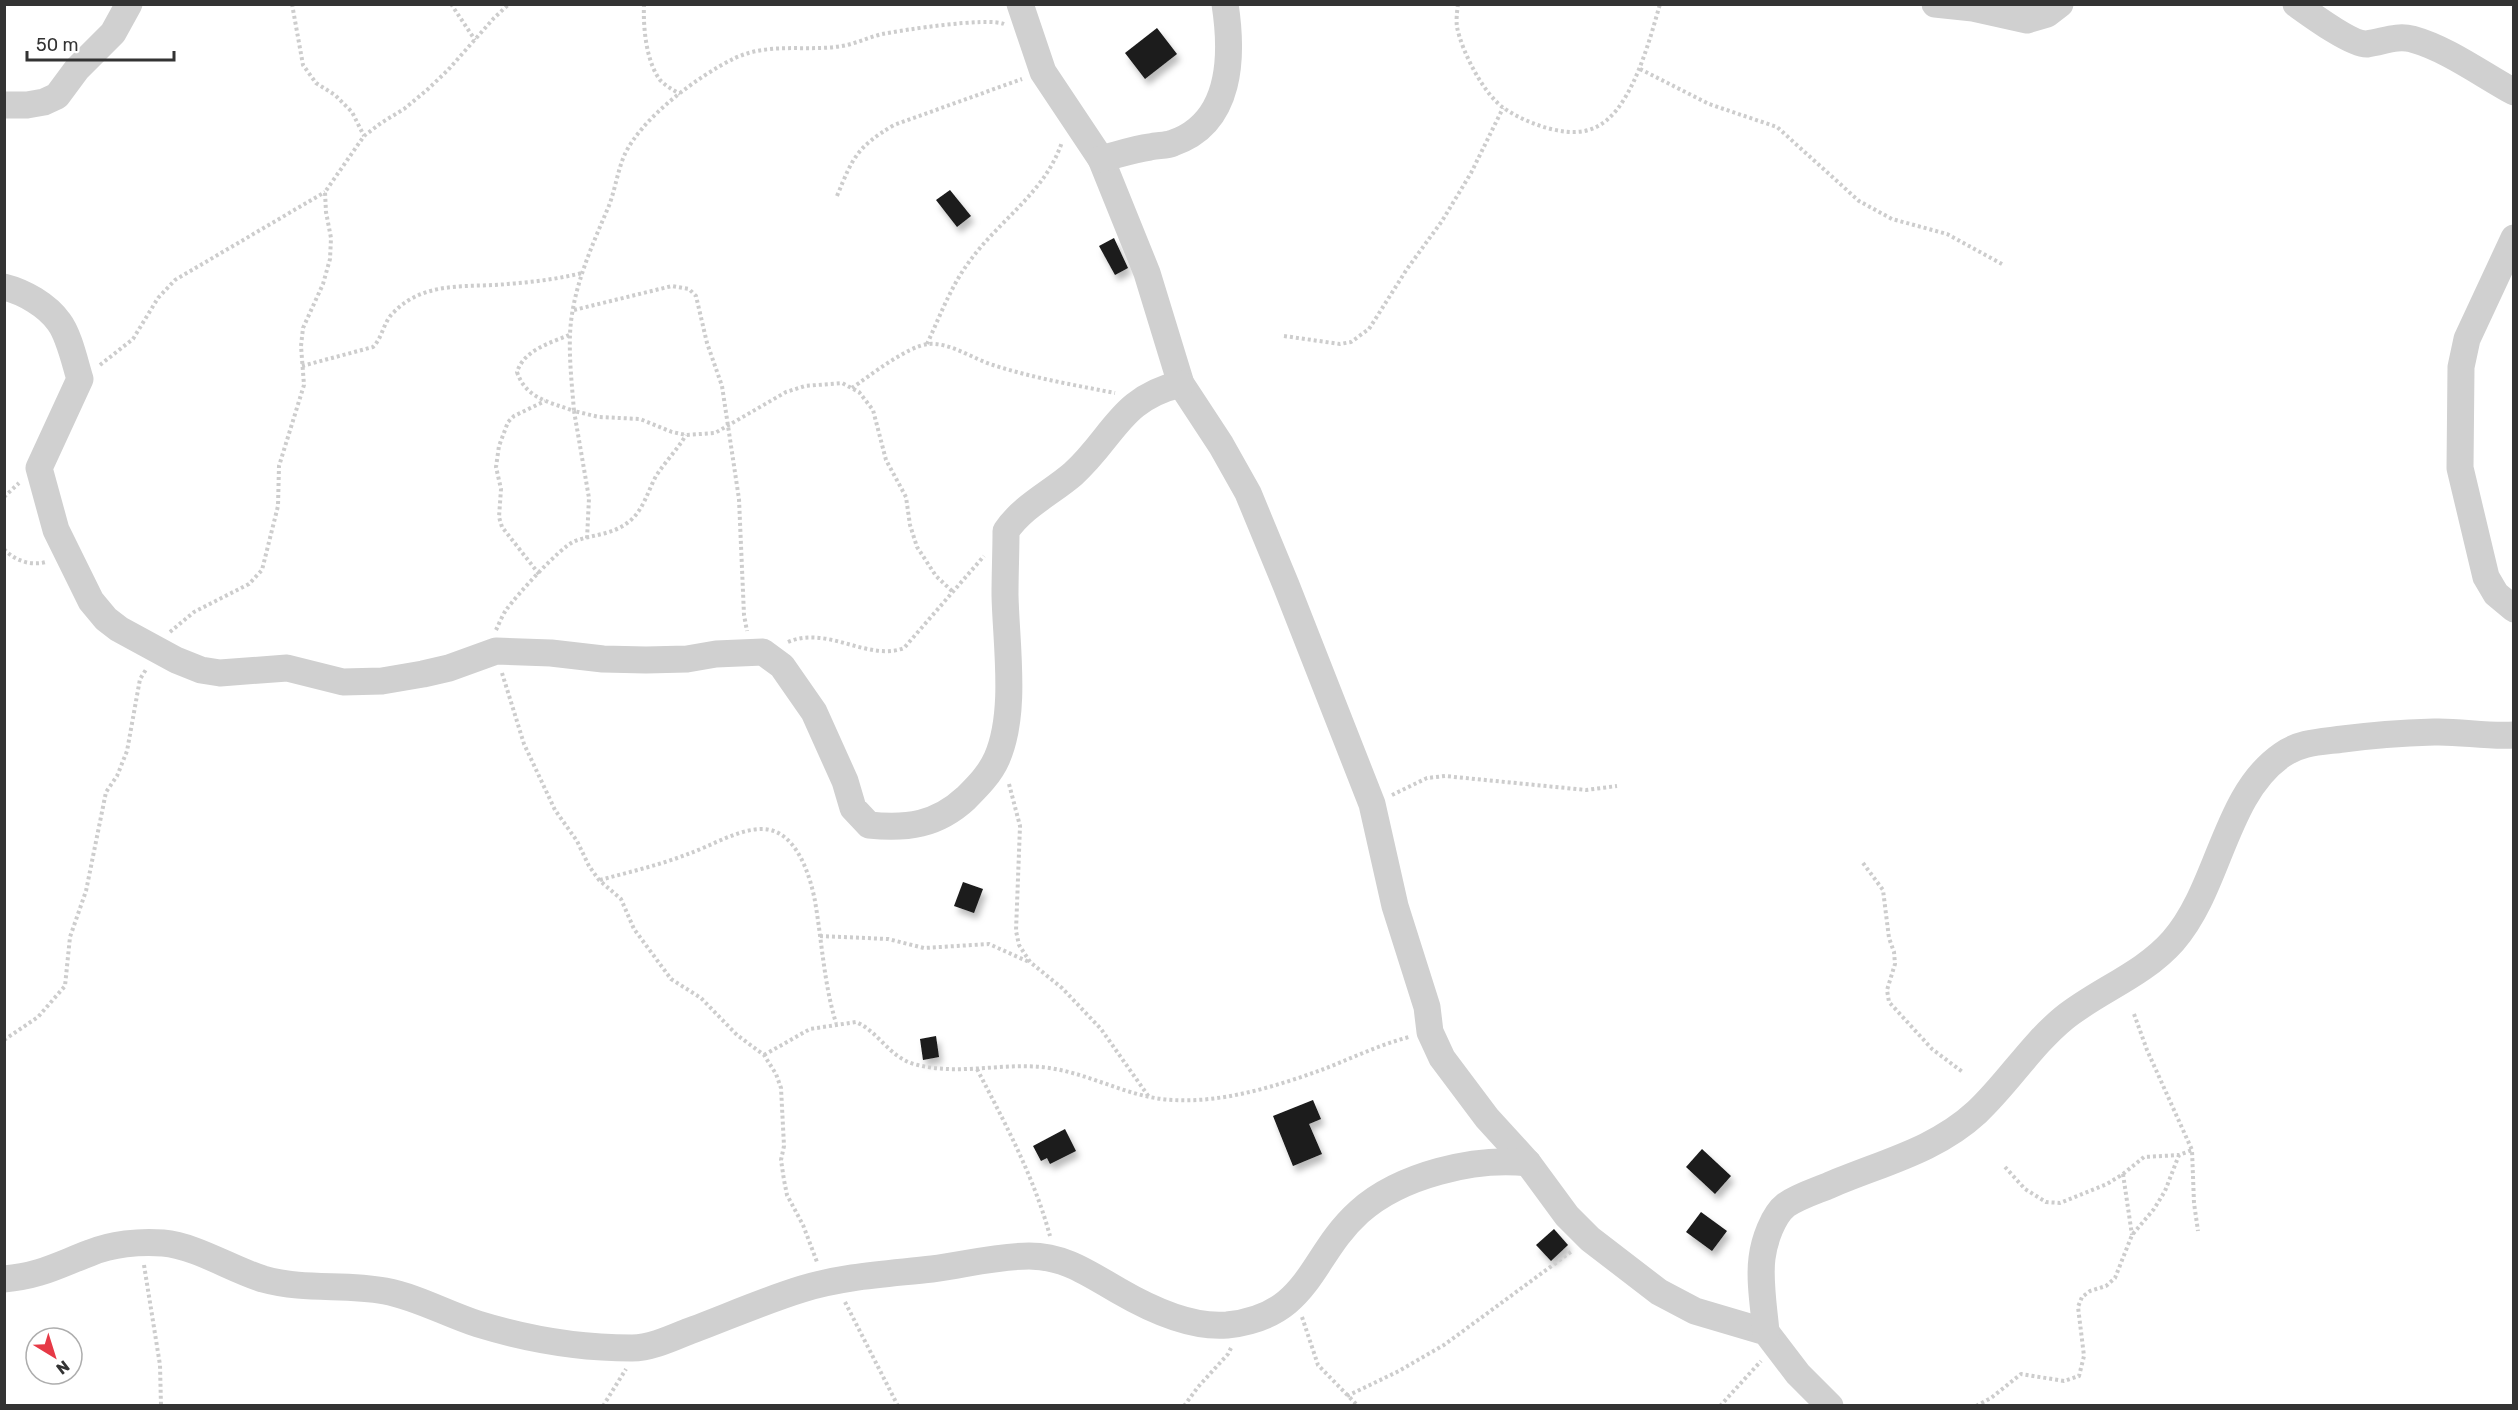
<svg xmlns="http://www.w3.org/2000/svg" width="2518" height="1410" font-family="Rubik,sans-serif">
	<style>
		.building { fill: #1a1a1a; filter: url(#shadow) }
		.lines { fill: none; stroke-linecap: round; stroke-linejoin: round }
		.path { stroke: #cdcdcd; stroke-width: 4; stroke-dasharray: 3 3; stroke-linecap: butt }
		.minor { stroke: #d0d0d0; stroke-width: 27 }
	</style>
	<defs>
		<filter id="shadow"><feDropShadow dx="3.5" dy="6" stdDeviation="3" flood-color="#0004"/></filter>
	</defs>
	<rect width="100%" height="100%" fill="#fff"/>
	<g class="building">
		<polygon points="1157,28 1177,54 1145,79 1125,53"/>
		<polygon points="950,190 971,216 957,227 936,200"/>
		<polygon points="1114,238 1128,268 1115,275 1099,246"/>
		<polygon points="963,882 983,889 974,913 954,906"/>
		<polygon points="936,1036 939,1057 923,1060 920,1039"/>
		<polygon points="1313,1100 1321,1119 1309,1124 1322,1154 1293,1166 1273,1116"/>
		<polygon points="1065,1129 1076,1151 1050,1164 1047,1158 1041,1161 1033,1146"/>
		<polygon points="1702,1149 1731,1176 1715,1194 1686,1167"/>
		<polygon points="1701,1212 1727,1231 1712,1251 1686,1232"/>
		<polygon points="1554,1229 1568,1245 1551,1261 1536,1245"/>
	</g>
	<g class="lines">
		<g class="path">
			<polyline points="292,4 303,65 316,83 335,95 352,112 364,136"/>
			<polyline points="451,4 475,40"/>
			<path d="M644,4c-1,23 2,57 16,76 6,6 13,10 20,14"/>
			<path d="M1458,4c-1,8 -2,16 -1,23 5,25 27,68 48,82 14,9 30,16 46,20 21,5 39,5 56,-9 28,-24 43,-81 53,-116"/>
			<polyline points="1640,69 1709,104 1777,127 1859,201 1892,219 1947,234 2002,264"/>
			<path d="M837,196c16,-39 20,-49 57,-71l128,-46"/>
			<polyline points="574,310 672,286 689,289 696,296 707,343 722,386 739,499 744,615 747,631"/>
			<path d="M569,335c-19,8 -45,15 -52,37 9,27 33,30 57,39l15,87 -2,41"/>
			<polyline points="1284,336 1340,344 1351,342 1369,329 1407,269 1442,221 1471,173 1503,108"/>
			<path d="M927,344c13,-28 24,-58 42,-82 30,-42 76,-69 93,-120"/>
			<polyline points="100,365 133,339 158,298 175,280 325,192"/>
			<path d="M302,366l71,-19c10,-10 10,-25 21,-35 31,-32 75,-24 114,-28 25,-2 50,-5 74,-11"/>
			<path d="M852,388c17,-12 56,-42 76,-44 22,-2 45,15 65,21 40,13 81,20 122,28"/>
			<polyline points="4,497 19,483"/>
			<path d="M4,549c11,12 27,17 42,13"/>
			<polyline points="539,574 502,527 499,517 501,489 496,467 499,446 508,422 514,416 545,401"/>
			<path d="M952,591l-16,-15 -19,-29 -7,-22 -4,-28 -20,-37 -13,-50 -14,-18 -17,-9 -37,3 -19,6 -71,41 -29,2 -14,-3 -32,-13 -41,-2 -25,-6c-2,-25 -5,-52 -4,-77 2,-44 21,-86 38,-126 7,-17 9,-35 16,-52 17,-38 74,-80 111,-98 37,-17 75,-5 112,-13 12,-3 23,-8 35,-11 21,-4 105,-17 122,-10"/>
			<path d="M496,630c3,-6 6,-14 10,-20 11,-15 53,-62 69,-69 19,-7 39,-6 56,-21 13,-12 17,-29 25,-44 9,-14 21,-26 30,-41"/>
			<polyline points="170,632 194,612 249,584 262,570 278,506 279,466 304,385 301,346 303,328 323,284 330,259 331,238 326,212 325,192 364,136 381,123 404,109 427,90 448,70 494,18 509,4"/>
			<path d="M788,642c40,-17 80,20 116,6l80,-92"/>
			<polyline points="502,673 524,744 555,810 577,841 589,866 599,880 621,899 634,929 671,979 701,998 737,1035 764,1055 776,1074 781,1088 784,1146 781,1160 784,1180 787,1195 803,1225 817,1262"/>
			<polyline points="1009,784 1020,826 1016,931 1019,945 1030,962 1062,988 1101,1029 1149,1097"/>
			<polyline points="1392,795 1427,778 1445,776 1586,790 1617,786"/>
			<polyline points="1863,863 1883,890 1889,938 1894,952 1895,964 1887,990 1889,1002 1932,1049 1964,1073"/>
			<path d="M600,880c29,-8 60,-15 88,-26 23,-8 50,-25 74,-25 34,0 48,46 53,72 7,41 9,83 21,122"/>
			<polyline points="820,936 888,939 924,948 989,944 1029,962"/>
			<polyline points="2134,1014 2147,1050 2192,1150 2194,1203 2198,1231"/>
			<polyline points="4,1040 38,1017 65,986 70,937 86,891 106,792 117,776 127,751 140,679 147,668"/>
			<path d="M764,1055l46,-26 46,-7c22,9 33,35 58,42 42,12 85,-1 127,3 46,4 86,31 132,33 50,3 104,-14 151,-31 28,-11 55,-24 85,-32"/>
			<path d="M977,1069c28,54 57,108 73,167"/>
			<polyline points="2005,1167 2025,1189 2046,1202 2060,1203 2107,1184 2123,1174 2144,1157 2179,1155 2192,1150"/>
			<polyline points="2123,1174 2132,1235"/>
			<polyline points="144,1265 160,1365 161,1406"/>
			<polyline points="845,1302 898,1406"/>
			<polyline points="1302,1317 1318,1365 1358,1406"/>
			<polyline points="1347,1396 1399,1371 1444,1345 1572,1251"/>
			<polyline points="603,1406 626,1369"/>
			<polyline points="1184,1406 1198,1387 1228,1354 1231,1348"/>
			<polyline points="1720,1406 1761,1361"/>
			<polyline points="1976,1406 1991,1398 2021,1374 2064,1381 2079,1376 2084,1356 2078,1307 2082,1297 2090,1291 2106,1286 2115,1278 2132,1235 2154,1209 2165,1191 2179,1155"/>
		</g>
		<g class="minor">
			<polyline points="1020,4 1043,72 1101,159 1147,273 1181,384 1221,445 1248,493 1286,585 1372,804 1395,906 1427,1007 1430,1032 1442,1058 1487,1118 1528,1163 1567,1216 1590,1239 1659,1292 1695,1311 1766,1332 1798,1374 1830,1406"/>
			<polyline points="1935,4 1973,8 2027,20 2047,14 2060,4"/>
			<path d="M2296,4c14,10 56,41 71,40 16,-2 29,-9 45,-5 36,10 69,35 102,53"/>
			<polyline points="4,105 27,105 44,102 57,96 77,69 113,33 129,4"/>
			<path d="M1101,159c16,-4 33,-10 49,-12 8,-2 16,-1 23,-4 59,-20 60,-87 52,-139"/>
			<polyline points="2514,238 2467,339 2461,367 2460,468 2486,577 2496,594 2514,609"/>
			<path d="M4,287c20,5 43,18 55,35 10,13 16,41 21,57l-41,89 17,62 35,71 15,18 13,10 57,31 25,10 19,3 67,-5 56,14 39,-1 41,-7 26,-6 47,-17 55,2 52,6 43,1 41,-1 29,-5 47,-2 19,14 32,46 31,69 8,27 16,17c38,4 68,0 97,-27 12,-12 24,-24 31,-40 20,-46 9,-114 8,-163 0,-22 1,-43 1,-64 17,-25 45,-38 67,-57 41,-37 47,-76 108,-90"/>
			<path d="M4,1279c36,-3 54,-14 86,-26 21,-9 50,-12 73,-10 33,3 68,26 100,36 43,12 81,4 122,12 32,6 62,23 93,33 49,15 102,24 154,24 18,0 38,-9 55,-16 38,-14 76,-31 115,-43 42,-13 86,-15 130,-20 32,-4 64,-13 97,-13 36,0 60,18 90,35 31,18 72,37 108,34 84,-9 82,-68 132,-113 41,-37 116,-55 169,-49"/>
			<path d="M1766,1332c-2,-23 -7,-52 -4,-74 2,-17 11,-43 24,-53 13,-9 30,-14 44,-20 51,-22 105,-34 147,-73 31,-29 54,-67 87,-94 35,-28 79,-43 109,-77 47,-54 51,-146 109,-186 18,-13 39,-13 61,-16 30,-4 60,-6 91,-7 26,-1 53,5 80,3"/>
		</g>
	</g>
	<rect width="2518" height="1410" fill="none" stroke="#333333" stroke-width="12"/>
	<g transform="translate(54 1356) rotate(142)"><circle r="28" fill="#ffffff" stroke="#adadad" stroke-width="1.5"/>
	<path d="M0-4.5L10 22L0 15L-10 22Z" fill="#e63946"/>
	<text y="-9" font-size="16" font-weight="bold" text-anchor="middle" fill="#333333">N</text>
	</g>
	<path d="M27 51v9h147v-9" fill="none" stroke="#333333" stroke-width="3"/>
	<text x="36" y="51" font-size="18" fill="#333333" stroke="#ffffff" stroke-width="4.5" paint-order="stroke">50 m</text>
</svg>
